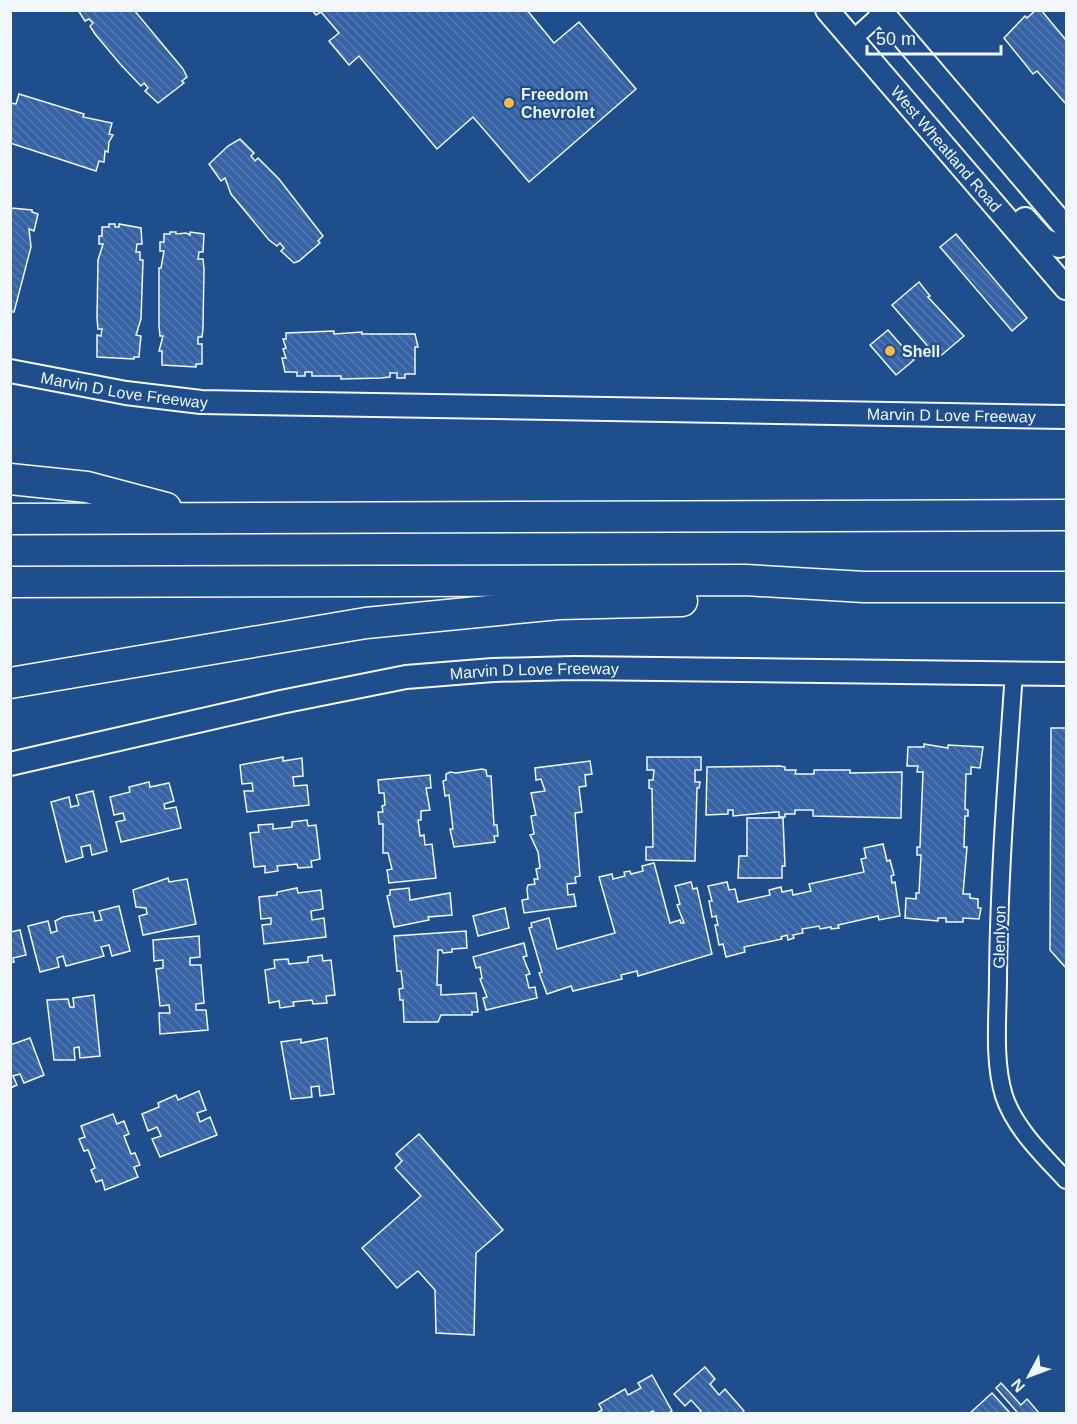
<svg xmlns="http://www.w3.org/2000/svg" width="1077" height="1424" font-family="Helvetica,sans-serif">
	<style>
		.building { fill: url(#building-back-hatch); stroke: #f2f6ff; stroke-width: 1.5 }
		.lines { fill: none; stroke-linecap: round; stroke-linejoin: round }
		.street-casing { stroke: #f2f6ff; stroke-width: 20 }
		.secondary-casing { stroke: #f2f6ff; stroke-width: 26 }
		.highway-casing { stroke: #f2f6ff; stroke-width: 33 }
		.street { stroke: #1f4e8c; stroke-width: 16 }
		.secondary { stroke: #1f4e8c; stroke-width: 22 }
		.highway { stroke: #1f4e8c; stroke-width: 30 }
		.poi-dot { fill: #ffb74d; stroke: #1f4e8c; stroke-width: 2 }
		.labels { text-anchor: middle; stroke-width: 4.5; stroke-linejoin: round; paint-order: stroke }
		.poi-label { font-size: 16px; font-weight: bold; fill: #f2f6ff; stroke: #1f4e8c; text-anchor: start }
		.street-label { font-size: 16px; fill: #f2f6ff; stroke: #1f4e8c }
	</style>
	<defs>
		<pattern id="building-back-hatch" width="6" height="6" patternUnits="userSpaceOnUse" patternTransform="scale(1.5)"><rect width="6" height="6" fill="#3563a3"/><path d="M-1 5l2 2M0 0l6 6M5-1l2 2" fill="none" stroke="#537ab1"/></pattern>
	</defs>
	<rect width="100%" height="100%" fill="#1f4e8c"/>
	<g class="building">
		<polygon points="78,10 134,10 183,69 187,77 182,81 184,83 158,103 145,91 148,88 144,83 141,86 121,65 95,34 90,26 93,23 89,19 85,21"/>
		<polygon points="312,10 527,10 554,43 579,22 636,89 529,182 473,117 437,149 359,56 349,65 329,41 339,33 321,12 316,15"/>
		<polygon points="1036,10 1041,10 1066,40 1066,104 1037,71 1033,74 1004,38 1025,16 1027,18"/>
		<polygon points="19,94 84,114 83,117 112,123 109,134 113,135 109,142 108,152 105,151 104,162 99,161 96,171 10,143 10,103 16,104"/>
		<polygon points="240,139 254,153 251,156 255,161 258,158 279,179 323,236 318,241 320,243 299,261 294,263 281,251 284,248 280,243 277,246 269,240 231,194 225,178 221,181 209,164 228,146"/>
		<polygon points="10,205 11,208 32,210 32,212 38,214 34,231 29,229 31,247 14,312 10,312"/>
		<polygon points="109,224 115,224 115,227 119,227 119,224 141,228 142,244 137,244 136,252 140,252 140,260 143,260 141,319 136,335 141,336 140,345 139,357 134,357 134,359 97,357 97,335 101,336 102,329 98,329 97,318 98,260 103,244 99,244 99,236 102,236 102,227 109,227"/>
		<polygon points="170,232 176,232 176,234 186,233 190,235 190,232 204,234 203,252 199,252 198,259 203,259 204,269 203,328 202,337 198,337 198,344 202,344 202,364 196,364 196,367 162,365 162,351 159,351 163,336 160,336 159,326 159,268 161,268 164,251 160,251 160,242 164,242 164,234 170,234"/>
		<polygon points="956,234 1027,318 1012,331 940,247"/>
		<polygon points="919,282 930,296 928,297 964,336 938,358 892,305"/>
		<polygon points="888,330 914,360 896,375 870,345"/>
		<polygon points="334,331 334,334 362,332 362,334 415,334 418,347 415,347 415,374 405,374 405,378 397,378 397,373 390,373 390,377 381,378 341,379 341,376 312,376 312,372 305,372 305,376 297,376 297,372 285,372 282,358 286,358 283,349 286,348 283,339 286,339 286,333"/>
		<polygon points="1051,728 1066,728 1066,968 1050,950"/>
		<polygon points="924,744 948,748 948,745 983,747 980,768 971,767 971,774 966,774 965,809 968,810 968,816 965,816 964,847 967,847 963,894 970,894 970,898 978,899 978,908 981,908 979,919 963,918 963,922 946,922 946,918 938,918 938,921 905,918 906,898 916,899 916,893 919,893 921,855 917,855 917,847 920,847 923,772 917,772 918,766 907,766 908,747 924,747"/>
		<polygon points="283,757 283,761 302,758 303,776 293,777 294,786 307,785 309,805 247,812 244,791 253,791 252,783 242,784 240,765"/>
		<polygon points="647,757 701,757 701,770 695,770 695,782 700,782 699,788 697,788 695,861 646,860 646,847 653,847 652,789 649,788 649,780 653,780 654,770 647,770"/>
		<polygon points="590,761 592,774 585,775 586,786 579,787 582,812 575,813 580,876 575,877 576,883 567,884 568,895 574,894 576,906 524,913 522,900 528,899 527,888 528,885 535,884 534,879 538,879 536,869 540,868 538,852 530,835 534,834 531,816 536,815 531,793 545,791 541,779 536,780 535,768"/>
		<polygon points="780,766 785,767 785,770 796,770 795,774 814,774 814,770 850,770 850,773 902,772 901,818 813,816 813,810 795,810 795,814 785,814 785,817 779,817 779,812 776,812 733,816 733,810 728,810 728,814 706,815 707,767"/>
		<polygon points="482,769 486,770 487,776 491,776 494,825 497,825 498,836 494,836 495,842 454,847 450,829 453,829 449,795 445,796 443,781 446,780 446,774 450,772 456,773"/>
		<polygon points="430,775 431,788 426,788 430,810 421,811 421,820 418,820 420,836 424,835 425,845 432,844 436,878 389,883 387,870 392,869 388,853 383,853 383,824 379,824 378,812 383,812 382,806 385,805 384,793 379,793 378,780"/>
		<polygon points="149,782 150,787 169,783 174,801 164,804 165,809 176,807 181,828 121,842 116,822 125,820 123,813 114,815 110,797 130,792 129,787"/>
		<polygon points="93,791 107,851 92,855 90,845 81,847 83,857 66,862 51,802 69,797 71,807 79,805 76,795"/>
		<polygon points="747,818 783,818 785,866 782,866 782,878 738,878 739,856 747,856"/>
		<polygon points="307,820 308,826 316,825 320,859 311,861 312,867 298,868 297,864 277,866 278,871 265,873 265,866 254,867 250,833 259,832 258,825 273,824 273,829 292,827 292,822"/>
		<polygon points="883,844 887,861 890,860 894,875 891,876 892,883 895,882 900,916 879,920 878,916 838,925 839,928 831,929 831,927 820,929 819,926 802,929 803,933 793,935 794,938 788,940 787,935 781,937 782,939 744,947 745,952 726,957 723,944 719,945 715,925 718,925 716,916 712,917 709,901 712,901 708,886 727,882 729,890 735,889 738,902 770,895 769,890 781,887 782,892 792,890 793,895 811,891 809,884 864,872 861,859 866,858 864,848"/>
		<polygon points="654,863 670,923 680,920 681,923 684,923 677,905 680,904 675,886 691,882 693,889 697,888 712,954 638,976 637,971 621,975 622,979 573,991 571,986 547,994 539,973 542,972 529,928 532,927 531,923 549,918 557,949 615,933 599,877 612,874 613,879 625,876 624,872 630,871 631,874 643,871 642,866"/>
		<polygon points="168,878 169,882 187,879 196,924 143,935 139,916 147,914 146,908 136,907 133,890"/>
		<polygon points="297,888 298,893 321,890 323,909 311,911 312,920 324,918 326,937 264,944 262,925 271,924 271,918 261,919 259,897 277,895 277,892"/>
		<polygon points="409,888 410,900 450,893 452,915 428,917 429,920 394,927 387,896 390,895 390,890"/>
		<polygon points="119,906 130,951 112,956 109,945 101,947 104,956 66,966 63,956 57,958 59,967 40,972 28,926 48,921 51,933 57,931 55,921 63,917 93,912 95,921 102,920 99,911"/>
		<polygon points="505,908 509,928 478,936 473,916"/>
		<polygon points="20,930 26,955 13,958 14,962 10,963 10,932"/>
		<polygon points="466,931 467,948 452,949 452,952 443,953 442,950 438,950 437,985 441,985 441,995 476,993 478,1012 472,1012 472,1015 441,1015 438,1022 404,1022 403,1000 400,1000 399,989 403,988 401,971 397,971 394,936"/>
		<polygon points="199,936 200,957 190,958 190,965 201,965 204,1003 196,1004 196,1010 206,1010 208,1030 160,1034 159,1013 170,1013 169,1005 160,1006 156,969 163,968 163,960 154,961 153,940"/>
		<polygon points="524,943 527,956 523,957 530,974 526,975 529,988 535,987 537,998 486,1010 483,998 487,997 480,979 482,978 480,967 476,968 473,957"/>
		<polygon points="322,955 323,961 331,960 335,995 326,996 327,1003 313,1004 312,1000 293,1002 294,1006 280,1008 279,1001 269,1003 265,970 275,968 274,960 288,959 289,964 308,962 308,957"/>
		<polygon points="94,995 100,1056 80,1058 79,1047 74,1048 75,1060 54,1060 47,1000 68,999 70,1007 74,1007 73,998"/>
		<polygon points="30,1038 44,1075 24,1083 20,1074 13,1076 17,1085 10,1088 10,1045"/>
		<polygon points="327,1038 334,1094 320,1096 319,1086 311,1087 312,1097 291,1099 281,1042 301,1039 301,1043"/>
		<polygon points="199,1091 206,1110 197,1113 200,1122 210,1117 217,1135 160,1157 152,1139 161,1136 157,1127 148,1131 142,1114 159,1107 158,1103 176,1095 178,1100"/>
		<polygon points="113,1114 117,1124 124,1121 129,1134 124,1136 131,1154 135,1153 140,1165 134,1167 138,1177 105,1190 102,1180 96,1182 91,1170 95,1168 88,1150 84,1151 79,1139 85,1137 81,1126"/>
		<polygon points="419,1134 503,1230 476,1253 474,1335 436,1333 435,1290 418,1271 397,1288 362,1248 421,1196 395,1168 402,1161 396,1154"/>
		<polygon points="705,1367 715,1379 710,1384 719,1395 725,1389 744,1411 741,1414 698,1414 701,1411 691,1400 685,1406 674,1394"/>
		<polygon points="652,1375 672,1411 667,1414 654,1414 653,1411 647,1414 595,1414 602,1410 599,1404 625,1389 628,1395 641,1388 638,1383"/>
		<polygon points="1001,1383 1021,1405 1027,1399 1040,1414 1015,1414 1017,1412 996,1388"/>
		<polygon points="992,1393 1011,1414 969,1414"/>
	</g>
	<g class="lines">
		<g class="street-casing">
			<g id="street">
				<polyline points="852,40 885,10"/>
				<path d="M1014,672c-7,102 -15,204 -16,306 0,38 -5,82 6,118 11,33 40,60 62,84"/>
			</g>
		</g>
		<g class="secondary-casing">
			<g id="secondary">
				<path id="s1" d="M827,10l239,278"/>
				<polyline points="880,10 1066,228"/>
				<polyline points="1025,219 1044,240 1059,246 1066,243"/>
				<path id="s2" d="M10,371l116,22 75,9 865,15"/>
				<path id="s3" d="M10,764l271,-62 125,-25 87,-7 81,-2 492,6"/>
			</g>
		</g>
		<g class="highway-casing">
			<g id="highway">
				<polyline points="10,479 87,487 166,508"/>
				<polyline points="10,519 1066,515"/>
				<polyline points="10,582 745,580 864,587 1066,587"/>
				<polyline points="10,683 366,623 559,604 682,601"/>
			</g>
		</g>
		<use href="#street" class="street"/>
		<use href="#secondary" class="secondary"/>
		<use href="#highway" class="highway"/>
	</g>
	<g class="poi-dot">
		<circle cx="509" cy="103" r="6"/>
		<circle cx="890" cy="351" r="6"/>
	</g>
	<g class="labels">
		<g class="poi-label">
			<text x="521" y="100">Freedom<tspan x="521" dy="18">Chevrolet</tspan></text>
			<text x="902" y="357">Shell</text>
		</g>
		<g class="street-label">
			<text dy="6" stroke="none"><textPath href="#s1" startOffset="183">West Wheatland Road</textPath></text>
			<text dy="6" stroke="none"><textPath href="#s2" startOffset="116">Marvin D Love Freeway</textPath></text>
			<text dy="6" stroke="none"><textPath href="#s2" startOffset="944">Marvin D Love Freeway</textPath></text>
			<text dy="6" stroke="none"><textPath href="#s3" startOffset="534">Marvin D Love Freeway</textPath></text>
			<text transform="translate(999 937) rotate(-89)" y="6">Glenlyon</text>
		</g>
	</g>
	<rect width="1077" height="1424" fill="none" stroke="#f2f6ff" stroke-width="24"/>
	<g transform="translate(1029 1376) rotate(229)" stroke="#1f4e8c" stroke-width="4.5" paint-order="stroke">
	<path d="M0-4.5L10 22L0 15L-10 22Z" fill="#f2f6ff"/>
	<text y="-9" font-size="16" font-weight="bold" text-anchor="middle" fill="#f2f6ff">N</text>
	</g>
	<path d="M867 45v9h134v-9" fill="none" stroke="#f2f6ff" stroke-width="3"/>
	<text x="876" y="45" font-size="18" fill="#f2f6ff" stroke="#1f4e8c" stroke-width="4.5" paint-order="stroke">50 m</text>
</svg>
